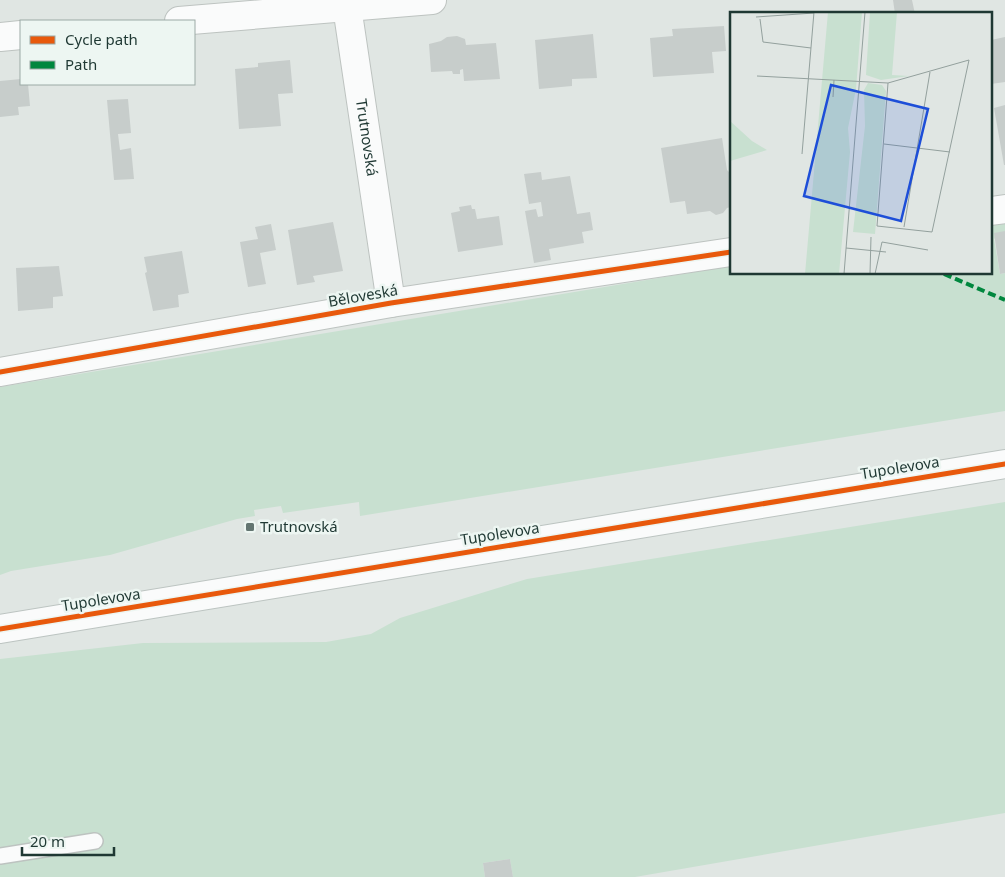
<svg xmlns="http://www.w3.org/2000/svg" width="1005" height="877" font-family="'Noto Sans',sans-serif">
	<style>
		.green { fill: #c8e0d0 }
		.building { fill: #c7cdcb }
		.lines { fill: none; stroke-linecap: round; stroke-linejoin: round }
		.lane-casing { stroke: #bdc3c0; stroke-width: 18 }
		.street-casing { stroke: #bdc3c0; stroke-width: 30 }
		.secondary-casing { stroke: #bcc4c1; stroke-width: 30 }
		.lane { stroke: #fafbfb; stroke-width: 15 }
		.street { stroke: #fafbfb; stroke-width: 28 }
		.secondary { stroke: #fafbfb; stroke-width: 28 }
		.quiet { stroke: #00873e; stroke-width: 4; stroke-dasharray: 8 4; stroke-linecap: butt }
		.cycleway-casing { stroke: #edf6f2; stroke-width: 8 }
		.cycleway { stroke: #e8590c; stroke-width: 5 }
		.poi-dot { fill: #637571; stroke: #edf6f2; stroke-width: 2 }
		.labels { text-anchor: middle; stroke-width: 5; stroke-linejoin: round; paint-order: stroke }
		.street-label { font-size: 15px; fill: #1f3833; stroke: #edf6f2 }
		.poi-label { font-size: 15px; fill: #1f3833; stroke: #edf6f2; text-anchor: start }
		.inset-road { fill: none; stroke: #93a09d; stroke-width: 1 }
		.view { fill: #1d4ed8; fill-opacity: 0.15; stroke: #1d4ed8; stroke-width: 2.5 }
		.inset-edge { fill: none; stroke: #1f3833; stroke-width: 2.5 }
	</style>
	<rect width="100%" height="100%" fill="#e0e6e3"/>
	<g class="green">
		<polygon points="1005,220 1005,231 994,239 1000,274 1005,273 1005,411 360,516 359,502 283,513 281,506 254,510 255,516 237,519 110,555 11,571 0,575 0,387 731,266 731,274 991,274 991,223"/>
		<polygon points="1005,502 1005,813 635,877 513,877 510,859 483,863 485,877 0,877 0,659 143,643 326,642 371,634 400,618 527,579"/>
	</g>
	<g class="building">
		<polygon points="893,0 912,0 915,14 895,14"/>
		<polygon points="724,26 726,51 712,52 714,73 653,77 650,38 673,36 672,29"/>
		<polygon points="593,34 597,78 572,79 572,86 539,89 535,40"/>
		<polygon points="457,36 465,39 466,45 496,43 500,79 464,81 463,69 460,70 460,74 453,74 452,71 431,72 429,44 441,41 447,37"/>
		<polygon points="1005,37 1005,82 991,84 991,40"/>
		<polygon points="290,60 293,93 278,94 281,126 239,129 235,69 258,67 258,63"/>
		<polygon points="21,79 21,84 28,84 30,106 18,107 19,115 0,117 0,81"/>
		<polygon points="128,99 131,133 118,134 120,150 131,148 134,179 114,180 107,100"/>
		<polygon points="1005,105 1005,165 1004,165 994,108"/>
		<polygon points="722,138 727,170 729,172 731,181 729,184 731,207 727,208 723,213 716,215 710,211 687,214 685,201 670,203 661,148"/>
		<polygon points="541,172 542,180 570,176 577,214 590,212 593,230 582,232 584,243 549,249 551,260 534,263 525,211 536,209 538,217 543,216 541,202 529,204 524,174"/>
		<polygon points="471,205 472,209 475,209 477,219 499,216 503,245 458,252 451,213 460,211 459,207"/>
		<polygon points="333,222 343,271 313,276 315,282 297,285 288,230"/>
		<polygon points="271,224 276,250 260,253 266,284 248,287 240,242 258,239 255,227"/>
		<polygon points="1005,231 1005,273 1000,274 994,233"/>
		<polygon points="182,251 189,293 178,295 179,307 153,311 145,273 147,272 144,257"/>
		<polygon points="59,266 63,296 53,297 53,308 18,311 16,268"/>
		<polygon points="510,859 513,877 485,877 483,863"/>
	</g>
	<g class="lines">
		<g class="lane-casing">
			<polyline id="lane" points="0,856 95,841"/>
		</g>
		<g class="street-casing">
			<g id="street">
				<path id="s1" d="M346,0l45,303"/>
				<polyline points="179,21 432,0"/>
				<polyline points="0,37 21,35"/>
				<polyline points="991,211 1005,209"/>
				<polyline points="0,372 391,303 731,252"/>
			</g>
		</g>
		<g class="secondary-casing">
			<polyline id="secondary" points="0,629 1005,464"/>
		</g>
		<use href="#lane" class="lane"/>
		<use href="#street" class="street"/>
		<use href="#secondary" class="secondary"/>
		<polyline class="quiet" points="944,274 1005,300"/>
		<g class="cycleway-casing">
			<g id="cycleway">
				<polyline points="0,372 391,303 731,252"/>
				<polyline points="0,629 1005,464"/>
			</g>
		</g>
		<use href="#cycleway" class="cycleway"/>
	</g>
	<rect class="poi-dot" x="245" y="522" width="10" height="10" rx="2.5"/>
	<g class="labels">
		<g class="street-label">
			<text dy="5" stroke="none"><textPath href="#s1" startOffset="139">Trutnovská</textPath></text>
			<text transform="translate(363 296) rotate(-10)" y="5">Běloveská</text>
			<text transform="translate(900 468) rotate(-9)" y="5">Tupolevova</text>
			<text transform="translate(500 534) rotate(-9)" y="5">Tupolevova</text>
			<text transform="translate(101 600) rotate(-9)" y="5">Tupolevova</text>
		</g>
		<g class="poi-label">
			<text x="260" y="532">Trutnovská</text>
		</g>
	</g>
	<g transform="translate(730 12)">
		<rect width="262" height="262" fill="#e0e6e3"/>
		<path d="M98,0h34l-6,77 -8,39 2,24 -11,122h-34zM140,0h27l-5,63 17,1 -28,4 -15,-5zM138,71l14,2 4,6 -11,143 -22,-2 12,-106 -1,-36zM0,109l22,20 15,9 -37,11z" fill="#c8e0d0"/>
		<path class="inset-road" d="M26,5l58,-4M30,7l3,23 48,6M27,64l131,7 81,-23 -37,172 -55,-6 11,-143M103,85l1,-17M154,132l66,8M72,142l12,-142M174,215l26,-155M116,236l40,4M114,262l21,-262M140,262l1,-37M145,262l7,-32 46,8"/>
		<path class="view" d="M101,73l97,24 -27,112 -97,-25z"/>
		<rect width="262" height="262" class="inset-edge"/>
	</g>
	<rect x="20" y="20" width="175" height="65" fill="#edf6f2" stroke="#9baaa6"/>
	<rect x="30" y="36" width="25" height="8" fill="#e8590c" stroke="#9baaa6"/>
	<text x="65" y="45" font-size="15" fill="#1f3833">Cycle path</text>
	<rect x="30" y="61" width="25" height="8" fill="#00873e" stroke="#9baaa6"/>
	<text x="65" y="70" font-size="15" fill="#1f3833">Path</text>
	<path d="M22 847v8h92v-8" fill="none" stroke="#1f3833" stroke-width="2.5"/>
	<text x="30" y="847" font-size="15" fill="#1f3833" stroke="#edf6f2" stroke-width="4" paint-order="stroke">20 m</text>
</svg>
